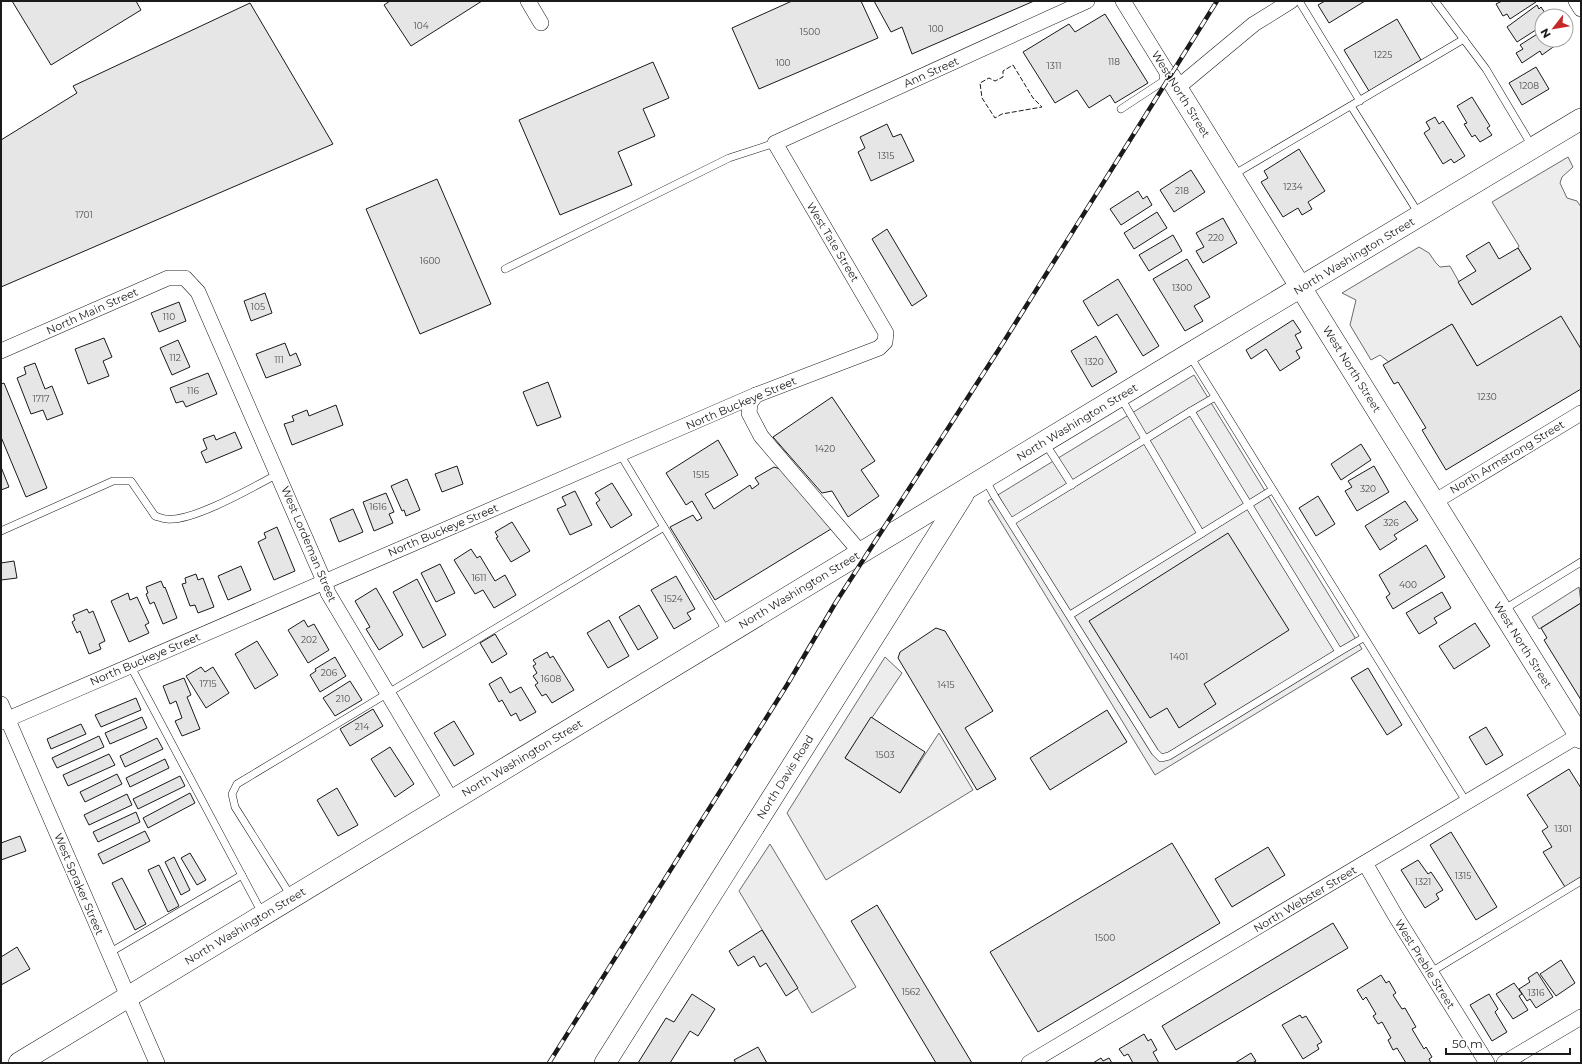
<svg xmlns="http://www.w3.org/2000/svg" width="1582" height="1064" font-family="Montserrat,sans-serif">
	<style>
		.built { fill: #ededed; stroke: #6a6a6a }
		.building { fill: #e6e6e6; stroke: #1a1a1a }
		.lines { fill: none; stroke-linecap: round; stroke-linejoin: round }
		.lane-casing { stroke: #1a1a1a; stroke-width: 8 }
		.street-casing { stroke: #1a1a1a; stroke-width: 16 }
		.secondary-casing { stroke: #1a1a1a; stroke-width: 22 }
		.lane { stroke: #fff; stroke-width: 7 }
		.street { stroke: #fff; stroke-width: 15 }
		.secondary { stroke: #fff; stroke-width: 21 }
		.rail-casing { stroke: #1a1a1a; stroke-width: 4.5 }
		.rail { stroke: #fff; stroke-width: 3; stroke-dasharray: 9; stroke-linecap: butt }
		.fence { stroke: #1a1a1a; stroke-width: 1; stroke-dasharray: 5 2; stroke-linecap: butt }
		.labels { text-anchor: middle; stroke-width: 3; stroke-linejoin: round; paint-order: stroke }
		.number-label { font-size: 9px; fill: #4d4d4d }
		.street-label { font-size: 11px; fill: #1a1a1a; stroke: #fff }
	</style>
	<rect width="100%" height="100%" fill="#fff"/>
	<g class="built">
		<polygon points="1568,157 1573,167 1562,177 1560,183 1567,198 1577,201 1581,207 1581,349 1477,366 1452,324 1389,362 1380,355 1371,360 1350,325 1356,300 1342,293 1419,247 1429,253 1436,263 1440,267 1450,266 1472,305 1531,269 1518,248 1519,246 1492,202"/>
		<polygon points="1194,375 1362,649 1155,775 988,501"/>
		<polygon points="1579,587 1581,603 1539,629 1532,617"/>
		<polygon points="885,657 902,673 845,758 900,793 939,733 973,790 826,880 787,813"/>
		<polygon points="770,844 856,987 812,1013 739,891"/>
	</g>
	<g class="building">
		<polygon points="12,1 136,1 141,10 51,65"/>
		<polygon points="390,1 482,1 411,46 384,5"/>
		<polygon points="792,1 861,1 878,38 759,89 732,28"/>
		<polygon points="874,1 1034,1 912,54 902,27 891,32"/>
		<polygon points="1325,1 1365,1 1329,23 1318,5"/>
		<polygon points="1502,1 1535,1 1536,2 1510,19 1507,14 1503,16 1496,4"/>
		<polygon points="250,3 333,144 1,287 1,140 77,93 73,86"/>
		<polygon points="1537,5 1539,9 1541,7 1547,16 1542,16 1542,26 1517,42 1507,27"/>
		<polygon points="1105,14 1148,83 1115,103 1110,95 1089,108 1077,90 1055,103 1023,52 1069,24 1075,32"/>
		<polygon points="1397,19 1421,60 1369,91 1344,50"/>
		<polygon points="1542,31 1542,40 1563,40 1542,55 1540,51 1522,63 1516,53 1523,49 1520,45"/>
		<polygon points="653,62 669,98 643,109 655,136 618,152 632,185 560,215 519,120"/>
		<polygon points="1536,67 1549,89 1522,105 1509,83"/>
		<polygon points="1472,97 1490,126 1487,128 1492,135 1480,142 1475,135 1472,137 1464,124 1467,123 1457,106"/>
		<polygon points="1435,117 1439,124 1443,121 1465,156 1454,163 1451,159 1443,164 1424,133 1430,129 1426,122"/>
		<polygon points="887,124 893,137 901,134 914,161 871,181 858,152 865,148 860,137"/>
		<polygon points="1299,149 1325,191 1308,202 1312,209 1302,215 1298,208 1283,217 1261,182 1268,178 1264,171"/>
		<polygon points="1191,170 1205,192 1174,212 1160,190"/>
		<polygon points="437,179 491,304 420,334 366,209"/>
		<polygon points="1138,191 1143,199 1147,196 1152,205 1121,225 1110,209"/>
		<polygon points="1157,212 1167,228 1134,249 1124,233"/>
		<polygon points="1223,218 1237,243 1203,263 1196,251 1204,247 1196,233"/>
		<polygon points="887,229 927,296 912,306 872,239"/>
		<polygon points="1173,235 1182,251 1149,271 1139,255"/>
		<polygon points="1489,242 1499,259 1518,248 1531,269 1472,305 1458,282 1476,271 1466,256"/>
		<polygon points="1187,259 1210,297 1194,306 1203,321 1185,331 1153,279"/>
		<polygon points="1118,279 1159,346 1143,356 1117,314 1098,326 1083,301"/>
		<polygon points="265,293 272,313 251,321 244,301"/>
		<polygon points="179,302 186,321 159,332 151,313"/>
		<polygon points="1561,316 1581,349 1581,389 1446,470 1422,430 1426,428 1398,382 1394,384 1383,365 1452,324 1477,366"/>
		<polygon points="1293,320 1301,332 1295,335 1302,348 1296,351 1300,358 1280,371 1266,349 1251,359 1246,350"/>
		<polygon points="1096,336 1117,372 1092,387 1071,351"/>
		<polygon points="104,338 112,357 103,361 109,376 88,384 75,349"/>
		<polygon points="178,340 190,367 172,375 160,348"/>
		<polygon points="285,343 290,356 296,353 301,365 266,378 256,354"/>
		<polygon points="35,363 45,389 52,386 63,414 47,420 43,410 31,414 17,378 26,374 24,367"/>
		<polygon points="208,373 217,394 186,407 183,401 176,403 170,388"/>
		<polygon points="548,382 561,417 537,426 523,392"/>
		<polygon points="4,383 47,488 26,497 1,437 1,384"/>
		<polygon points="832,397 875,461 861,470 879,496 848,517 832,491 822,493 773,437"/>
		<polygon points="336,405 343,425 292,445 284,424 294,421 292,416 307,410 309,416"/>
		<polygon points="235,432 242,448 206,463 201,452 207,449 203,439 214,435 216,440"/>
		<polygon points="718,440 738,475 705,494 714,509 750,485 752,489 759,484 755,478 774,467 783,470 831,529 715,600 670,527 693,515 697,521 702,518 692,501 686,505 666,473"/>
		<polygon points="1361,444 1371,460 1341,480 1331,464"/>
		<polygon points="457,466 463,484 442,492 435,474"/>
		<polygon points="1374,466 1389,492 1357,511 1345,491 1352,487 1348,481"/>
		<polygon points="1,467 9,487 1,490"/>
		<polygon points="407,479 420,510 406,516 404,510 402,511 391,486"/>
		<polygon points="612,483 632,515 611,528 596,503 600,500 595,493"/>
		<polygon points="575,491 592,525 570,535 557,509 566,505 562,497"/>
		<polygon points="386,493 394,512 389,514 393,523 374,531 363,502"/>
		<polygon points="1318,496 1335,524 1316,536 1299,508"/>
		<polygon points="1405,501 1418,520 1394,535 1397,539 1380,550 1365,526"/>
		<polygon points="353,509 363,532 339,542 330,519"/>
		<polygon points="512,522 530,551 511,562 496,538 498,537 495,532"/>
		<polygon points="277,527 295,571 274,580 258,542 266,538 264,533"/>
		<polygon points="1228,533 1289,630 1204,684 1216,704 1179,728 1167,708 1150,718 1089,621"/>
		<polygon points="1426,545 1445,577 1393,609 1386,597 1390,594 1379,575"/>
		<polygon points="471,549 477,558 480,556 495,581 505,575 516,595 494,608 483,590 475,594 454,560"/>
		<polygon points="14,561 17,578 1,580 1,563"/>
		<polygon points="440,564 455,593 436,602 421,573"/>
		<polygon points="241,566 251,590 228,600 218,576"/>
		<polygon points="196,574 198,580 203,578 214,607 198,613 195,605 190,606 182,584 186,583 185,578"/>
		<polygon points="676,576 695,609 687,613 691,619 674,629 651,590"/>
		<polygon points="417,579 446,635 423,648 393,592"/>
		<polygon points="161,581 164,588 165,587 177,618 163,624 154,602 150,604 146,594 148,593 146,587"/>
		<polygon points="376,588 403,635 379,650 366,629 370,627 355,601"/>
		<polygon points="1442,592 1451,608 1434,618 1437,623 1419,634 1406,613"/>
		<polygon points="128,593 130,600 137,597 149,623 145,625 149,633 129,642 111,601"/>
		<polygon points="1581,603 1581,700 1544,640 1547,638 1541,628"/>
		<polygon points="639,605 658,638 638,650 619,617"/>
		<polygon points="87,609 89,613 93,611 105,641 99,644 101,649 89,654 80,631 77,633 72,622 75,620 73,615"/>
		<polygon points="304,620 308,627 314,624 329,650 308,663 288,630"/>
		<polygon points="609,620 629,656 608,668 587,633"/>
		<polygon points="1475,623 1490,646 1454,669 1439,646"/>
		<polygon points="936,628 945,631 993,711 965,728 996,779 977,790 898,658 900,652"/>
		<polygon points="495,634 507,654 492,663 480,643"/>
		<polygon points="257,641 278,675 255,689 235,654"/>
		<polygon points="547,652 550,658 553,656 574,690 552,703 546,694 542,696 535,685 538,683 533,676 537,673 533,666 536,664 533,660"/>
		<polygon points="335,657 346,676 320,692 310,675 316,671 315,669"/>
		<polygon points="201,667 205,672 213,667 229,693 206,708 186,676"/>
		<polygon points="1368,668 1402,725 1387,735 1351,678"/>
		<polygon points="501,677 510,693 521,687 536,712 520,721 516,713 511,716 502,700 499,702 489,684"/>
		<polygon points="184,678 191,695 187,697 200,729 182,736 175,721 182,718 176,701 170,704 163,686"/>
		<polygon points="350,681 362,700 335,716 323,698"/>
		<polygon points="136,698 141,710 101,727 95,715"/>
		<polygon points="373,709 383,726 350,746 340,729"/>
		<polygon points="1107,710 1127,742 1050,790 1030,758"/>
		<polygon points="142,717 147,728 110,744 105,733"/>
		<polygon points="871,717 925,752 900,793 845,758"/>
		<polygon points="454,721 474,754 454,766 434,733"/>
		<polygon points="81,724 86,734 51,749 47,739"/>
		<polygon points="1486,727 1503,755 1486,765 1469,737"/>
		<polygon points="99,736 104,747 57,768 52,758"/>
		<polygon points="157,738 163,749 125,767 120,756"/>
		<polygon points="390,747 414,784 395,797 371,759"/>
		<polygon points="109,754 115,765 68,786 63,775"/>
		<polygon points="165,759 169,768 130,787 126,778"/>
		<polygon points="1569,769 1581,788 1581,877 1565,887 1543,852 1552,847 1542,831 1548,827 1527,795"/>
		<polygon points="117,774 122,784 85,802 80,792"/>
		<polygon points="180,776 185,786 138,809 133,799"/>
		<polygon points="337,788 358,825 338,836 317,800"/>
		<polygon points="190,793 195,803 148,828 143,818"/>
		<polygon points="127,794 132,805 89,825 84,815"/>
		<polygon points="136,812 140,822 98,842 93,832"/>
		<polygon points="145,831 150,841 103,864 98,854"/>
		<polygon points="1451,832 1497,907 1476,920 1430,845"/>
		<polygon points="20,836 26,851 1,860 1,843"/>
		<polygon points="1172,843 1220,923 1038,1032 990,952"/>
		<polygon points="1268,847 1285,875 1232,907 1215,879"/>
		<polygon points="190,853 206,880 197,885 181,858"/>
		<polygon points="174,857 190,890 181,895 165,862"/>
		<polygon points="1418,860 1428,874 1431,872 1443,890 1436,894 1439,899 1425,908 1401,870"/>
		<polygon points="159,865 179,906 168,912 148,870"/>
		<polygon points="122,878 146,924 135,930 112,883"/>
		<polygon points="877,905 972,1063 936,1063 851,921"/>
		<polygon points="1333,923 1348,948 1176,1050 1162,1026"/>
		<polygon points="762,930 798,988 786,996 766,963 760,967 754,956 738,966 729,951"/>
		<polygon points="17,947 30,969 1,985 1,957"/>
		<polygon points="1561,960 1575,983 1556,996 1540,974"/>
		<polygon points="1537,972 1553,997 1536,1008 1530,999 1527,1001 1519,989 1530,982 1528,978"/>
		<polygon points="1381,975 1386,983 1389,981 1396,993 1393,995 1402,1009 1405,1008 1416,1027 1412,1029 1424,1049 1426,1047 1432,1057 1429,1059 1431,1063 1406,1063 1397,1048 1393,1050 1388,1040 1391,1038 1382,1022 1378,1024 1373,1016 1376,1014 1366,997 1363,1000 1357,990"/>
		<polygon points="1514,983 1522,994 1519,996 1528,1010 1513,1019 1496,994"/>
		<polygon points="692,994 715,1009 698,1036 690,1031 670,1063 638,1063 666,1018 674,1022"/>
		<polygon points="1489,994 1498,1009 1495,1012 1507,1032 1492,1041 1470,1005"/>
		<polygon points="1300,1015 1302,1018 1306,1016 1322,1042 1317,1045 1319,1049 1303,1059 1282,1025"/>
		<polygon points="1144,1034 1148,1041 1151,1039 1157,1050 1153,1052 1159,1063 1133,1063 1128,1054 1124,1056 1119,1049"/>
		<polygon points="758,1047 767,1063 736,1063 734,1060"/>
		<polygon points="1251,1053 1256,1061 1252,1063 1235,1063"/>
		<polygon points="1101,1058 1103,1061 1109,1058 1112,1063 1093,1063"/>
	</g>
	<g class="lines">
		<g class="lane-casing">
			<g id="lane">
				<polyline points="1299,1 1360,101"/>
				<polyline points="1435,1 1486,69 1532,146"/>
				<polyline points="1351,106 1419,214"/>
				<polyline points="1121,109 1168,78"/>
				<polyline points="1233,175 1464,39"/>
				<polyline points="505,269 729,158 775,143"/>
				<polyline points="1190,356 1467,803"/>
				<polyline points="1121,398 1201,534"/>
				<polyline points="1191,411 1215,397"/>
				<polyline points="1045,443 1072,485"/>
				<polyline points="620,454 727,632"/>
				<polyline points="985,479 995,497 1155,752 1161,758 1169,756 1339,652 1191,411 1011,522"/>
				<path d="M1,531l112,-50h18l24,35c4,1 8,3 12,3 26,3 86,-32 111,-45"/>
				<polyline points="1503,610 1581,562"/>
				<polyline points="1070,615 1272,490"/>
				<polyline points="1339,652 1363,638"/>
				<polyline points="130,665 262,913"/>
				<polyline points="291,896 235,807 232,794 237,784 664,527"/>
				<polyline points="109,953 242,875"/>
				<polyline points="1431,972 1581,881"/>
			</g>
		</g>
		<g class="street-casing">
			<g id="street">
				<polyline points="528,1 541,23"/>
				<polyline points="1123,1 1170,77"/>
				<polyline points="1576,1 1581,9"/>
				<polyline points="1177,88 1254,24 1291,1"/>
				<polyline points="1,351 168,278 185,278 198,292 324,581 328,593 452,801"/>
				<polyline points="756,395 750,403 749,413 761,436 861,553"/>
				<polyline points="1434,502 1581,413"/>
				<polyline points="1,704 157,1063"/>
				<polyline points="1,722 756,395 879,348 885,342 886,333 775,143 1087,1"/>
				<polyline points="1365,863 1395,915 1487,1063"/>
				<polyline points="1029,1063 1581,734"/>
				<polyline points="1504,1063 1581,1017"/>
			</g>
		</g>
		<g class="secondary-casing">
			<g id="secondary">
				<polyline points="1170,77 1581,738"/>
				<polyline points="19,1063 1189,354 1581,119"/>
				<polyline points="605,1063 963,495"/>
			</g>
		</g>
		<use href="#lane" class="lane"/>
		<use href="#street" class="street"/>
		<use href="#secondary" class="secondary"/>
		<g class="rail-casing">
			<polyline id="rail" points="549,1063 787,685 836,602 1003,343 1217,1"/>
		</g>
		<use href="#rail" class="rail"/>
		<polygon class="fence" points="1013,65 1033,98 1042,107 1002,114 995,118 982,98 980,83 989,78 995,81 1003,77 1003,71"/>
	</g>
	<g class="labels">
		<g class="number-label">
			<text x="421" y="29">104</text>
			<text x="936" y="32">100</text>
			<text x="810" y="35">1500</text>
			<text x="1383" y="58">1225</text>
			<text x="1114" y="65">118</text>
			<text x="783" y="66">100</text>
			<text x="1054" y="69">1311</text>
			<text x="1529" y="89">1208</text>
			<text x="886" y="159">1315</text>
			<text x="1293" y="190">1234</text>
			<text x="1182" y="194">218</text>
			<text x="84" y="218">1701</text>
			<text x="1216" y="241">220</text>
			<text x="430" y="264">1600</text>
			<text x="1182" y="291">1300</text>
			<text x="258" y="310">105</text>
			<text x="169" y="320">110</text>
			<text x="175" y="361">112</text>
			<text x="279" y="363">111</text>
			<text x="1094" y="365">1320</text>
			<text x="193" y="394">116</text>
			<text x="1487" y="400">1230</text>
			<text x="41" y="402">1717</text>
			<text x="825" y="452">1420</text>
			<text x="701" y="478">1515</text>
			<text x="1368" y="492">320</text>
			<text x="378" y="510">1616</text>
			<text x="1391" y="526">326</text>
			<text x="479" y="581">1611</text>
			<text x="1408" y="588">400</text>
			<text x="673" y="602">1524</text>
			<text x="309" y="643">202</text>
			<text x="1179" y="660">1401</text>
			<text x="329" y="676">206</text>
			<text x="551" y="682">1608</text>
			<text x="208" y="687">1715</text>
			<text x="946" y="688">1415</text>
			<text x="343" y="702">210</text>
			<text x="362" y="730">214</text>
			<text x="885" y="758">1503</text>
			<text x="1563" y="832">1301</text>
			<text x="1463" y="879">1315</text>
			<text x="1423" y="885">1321</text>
			<text x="1105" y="941">1500</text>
			<text x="911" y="995">1562</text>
			<text x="1536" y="996">1316</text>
		</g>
		<g class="street-label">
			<text transform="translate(931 72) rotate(-24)" y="4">Ann Street</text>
			<text transform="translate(1181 94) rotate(58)" y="4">West North Street</text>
			<text transform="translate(833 242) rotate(59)" y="4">West Tate Street</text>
			<text transform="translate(1354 256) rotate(-31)" y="4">North Washington Street</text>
			<text transform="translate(92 311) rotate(-24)" y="4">North Main Street</text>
			<text transform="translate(1352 369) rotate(58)" y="4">West North Street</text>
			<text transform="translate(741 403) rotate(-23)" y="4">North Buckeye Street</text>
			<text transform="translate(1077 422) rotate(-31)" y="4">North Washington Street</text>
			<text transform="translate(1507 457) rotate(-31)" y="4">North Armstrong Street</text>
			<text transform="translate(443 530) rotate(-23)" y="4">North Buckeye Street</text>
			<text transform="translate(309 544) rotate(67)" y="4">West Lordeman Street</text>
			<text transform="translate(799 590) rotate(-31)" y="4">North Washington Street</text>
			<text transform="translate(1523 645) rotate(58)" y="4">West North Street</text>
			<text transform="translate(145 659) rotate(-23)" y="4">North Buckeye Street</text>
			<text transform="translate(522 758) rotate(-31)" y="4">North Washington Street</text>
			<text transform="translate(785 777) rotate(-58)" y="4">North Davis Road</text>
			<text transform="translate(79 884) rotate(67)" y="4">West Spraker Street</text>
			<text transform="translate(1305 899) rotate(-31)" y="4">North Webster Street</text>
			<text transform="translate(245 926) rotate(-31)" y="4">North Washington Street</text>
			<text transform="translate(1425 964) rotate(58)" y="4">West Preble Street</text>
		</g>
	</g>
	<rect width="1582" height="1064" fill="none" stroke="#1a1a1a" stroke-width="4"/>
	<g transform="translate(1554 28) rotate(239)"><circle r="19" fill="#ffffff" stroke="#a3a3a3"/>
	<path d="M0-3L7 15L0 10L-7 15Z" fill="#c62828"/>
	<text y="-6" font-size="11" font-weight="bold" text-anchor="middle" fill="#1a1a1a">N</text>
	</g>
	<path d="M1446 1048v6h124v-6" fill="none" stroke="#1a1a1a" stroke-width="2"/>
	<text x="1452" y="1048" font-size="12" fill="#1a1a1a" stroke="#ffffff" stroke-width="3" paint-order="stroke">50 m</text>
</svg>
